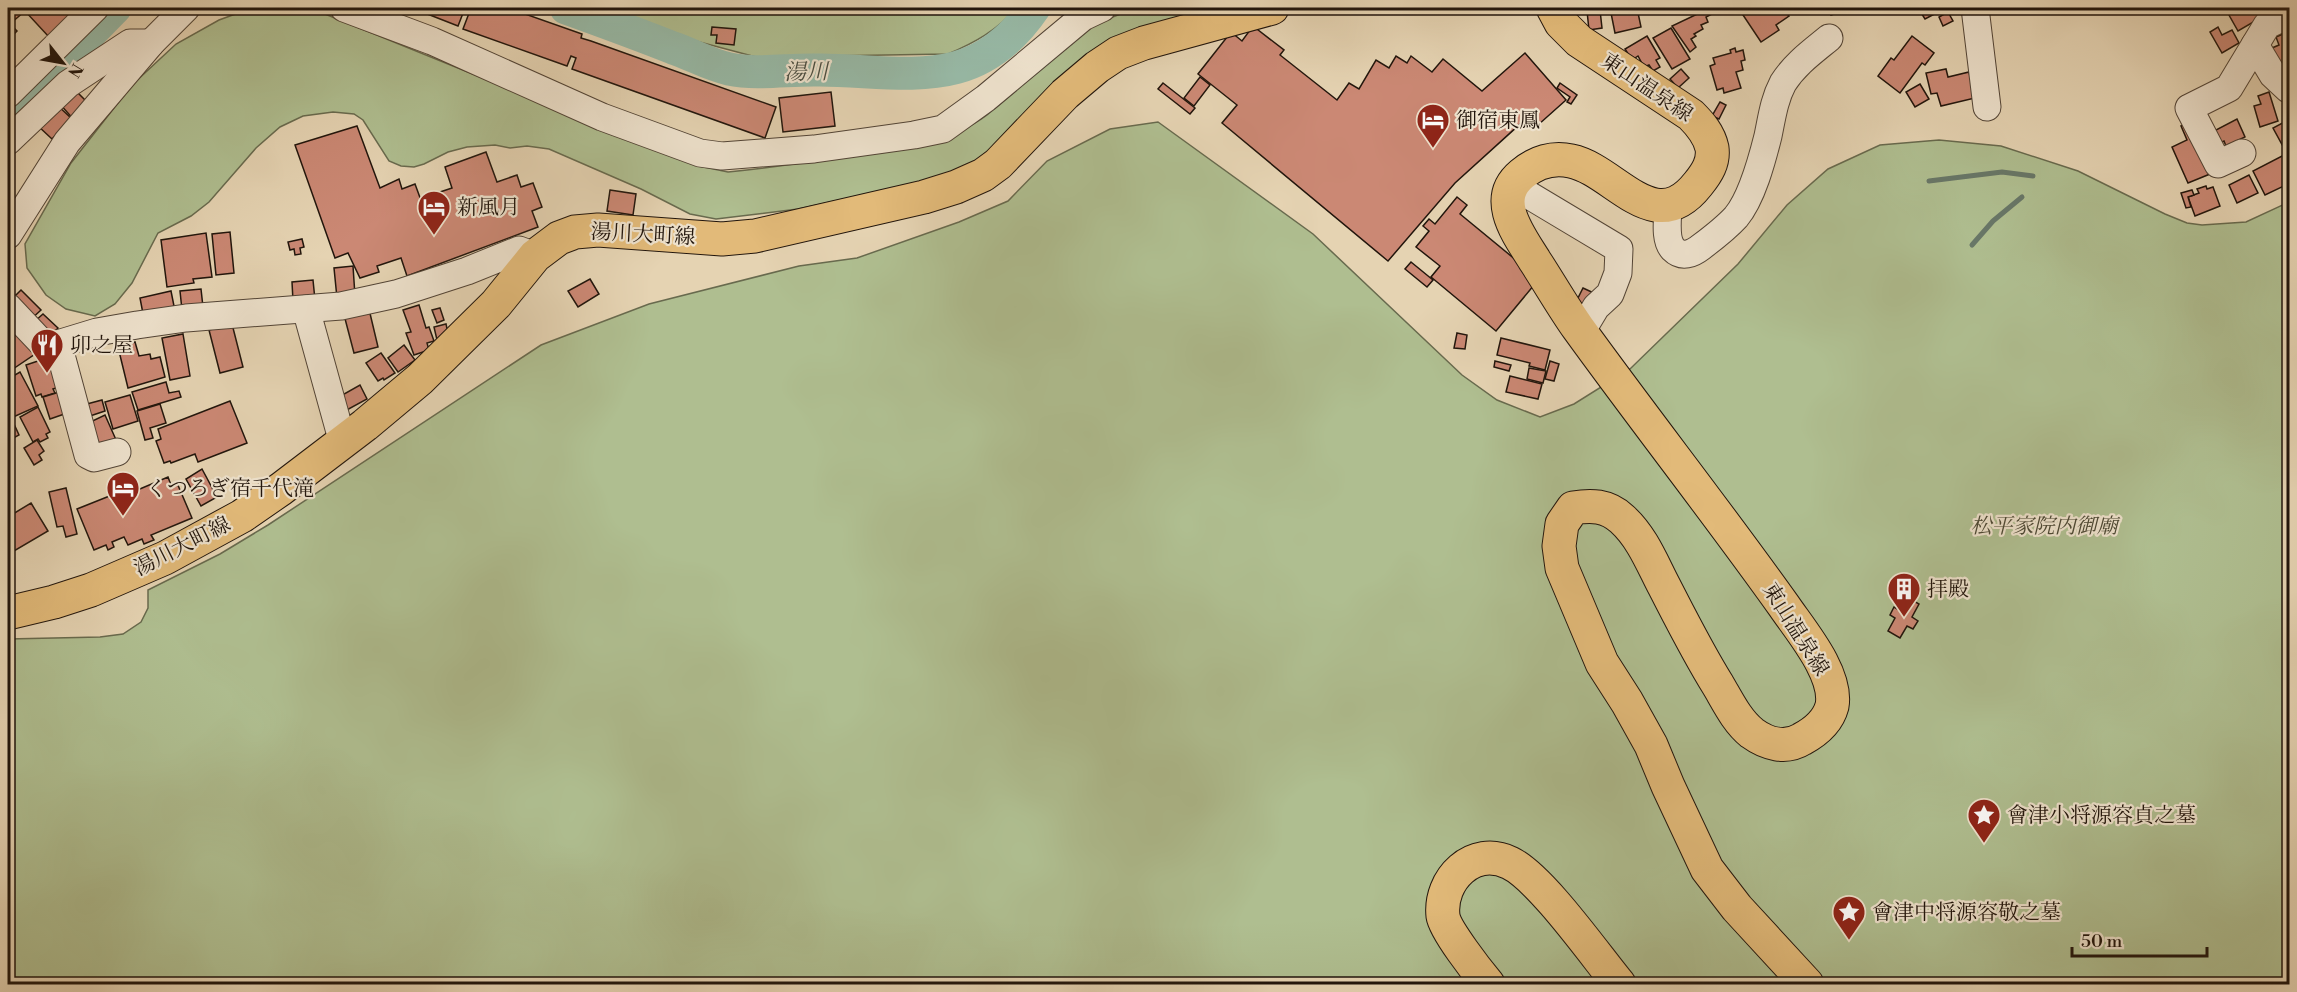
<svg xmlns="http://www.w3.org/2000/svg" width="2297" height="992" font-family="'Libre Bodoni','Noto Serif JP',serif">
	<style>
		.green { fill: #afbe90; stroke: #686a4e; stroke-width: 1.5 }
		.lines { fill: none; stroke-linecap: round; stroke-linejoin: round }
		.stream { stroke: #687768; stroke-width: 5 }
		.river { stroke: #97b9a6; stroke-width: 33 }
		.building { fill: #cb8874; stroke: #21150c; stroke-width: 1.5 }
		.minor-casing { stroke: #524436; stroke-width: 29 }
		.major-casing { stroke: #21150c; stroke-width: 35 }
		.minor { stroke: #eee2cd; stroke-width: 27 }
		.major { stroke: #e2ba79; stroke-width: 33 }
		.labels { text-anchor: middle; stroke-width: 4.5; stroke-linejoin: round; paint-order: stroke }
		.street-label { font-size: 21px; fill: #21150c; stroke: #eee2cd }
		.poi-label { font-size: 21px; fill: #21150c; stroke: #eee2cd; text-anchor: start }
		.park-label { font-size: 21px; font-style: italic; fill: #4c4834; stroke: #eee2cd }
		.water-label { font-size: 22px; font-style: italic; fill: #4a4e42; stroke: #eee2cd }
	</style>
	<rect width="100%" height="100%" fill="#e5d3b2"/>
	<filter id="stains"><feTurbulence type="fractalNoise" baseFrequency=".00333" numOctaves="4"/><feColorMatrix values="0 0 0 0 .2 0 0 0 0 .09 0 0 0 0 .02 0 0 0 .5 -.17"/></filter>
	<radialGradient id="worn" r=".72"><stop offset=".6" stop-color="#630" stop-opacity="0"/><stop offset="1" stop-color="#630" stop-opacity=".3"/></radialGradient>
	<g class="green">
		<path d="M252,8h51l22,6 374,152 29,6c38,-4 76,-9 114,-15 50,-7 104,-11 145,-42l105,-90 44,-17h66l-171,107 -71,59 -162,35 -82,10 -26,-5 -49,-25 -92,-40 -22,-3 -17,2 -15,-3 -28,2 -19,5 -24,12 -10,3 -13,-1 -12,-5 -26,-41 -9,-6 -21,-2 -30,4 -23,11 -24,21 -47,54 -18,14 -33,17 -26,50 -17,21 -20,12 -29,-7 -20,-14 -19,-27 -2,-24 46,-81 61,-78 44,-41 43,-24z"/>
		<path d="M607,8h409c-18,22 -42,35 -68,46l-192,3 -79,-21z"/>
		<polygon points="1158,122 1313,234 1462,375 1497,400 1540,417 1574,404 1630,369 1738,264 1787,205 1828,169 1880,145 1939,140 2001,146 2078,171 2165,214 2187,223 2202,225 2246,222 2289,202 2289,984 8,984 8,639 100,637 123,634 141,622 148,608 148,590 220,554 268,525 541,345 649,304 799,266 857,258 959,222 1008,201 1047,161 1110,129"/>
	</g>
	<g class="lines">
		<g class="stream">
			<polyline points="1929,181 2002,172 2033,176"/>
			<polyline points="1972,245 1993,221 2022,197"/>
		</g>
		<g class="river">
			<path d="M566,8c36,13 72,26 107,40 18,6 37,17 56,21 30,6 60,0 91,1 88,1 156,23 214,-62"/>
			<polyline points="8,117 115,8"/>
		</g>
	</g>
	<g class="building">
		<polygon points="8,8 82,8 49,37 25,11 10,24 17,31 8,40"/>
		<polygon points="412,8 465,8 458,26"/>
		<polygon points="471,8 508,8 582,34 581,38 591,41 776,107 765,138 572,69 576,58 571,56 567,66 463,29"/>
		<polygon points="1610,8 1637,8 1641,27 1615,33"/>
		<polygon points="1710,8 1714,13 1706,17 1708,22 1701,25 1703,29 1694,34 1696,36 1691,39 1696,47 1690,52 1672,26"/>
		<polygon points="1741,8 1783,8 1789,16 1776,25 1779,30 1761,42 1739,9"/>
		<polygon points="1828,8 1852,8 1831,15"/>
		<polygon points="1918,8 1946,8 1925,19"/>
		<polygon points="2225,8 2257,8 2262,17 2238,31"/>
		<polygon points="1600,10 1602,28 1589,30 1587,11"/>
		<polygon points="1948,12 1953,21 1943,26 1939,17"/>
		<polygon points="1253,26 1284,50 1280,55 1337,100 1349,83 1359,89 1376,60 1389,68 1396,56 1407,63 1411,56 1432,72 1443,59 1482,91 1525,53 1566,100 1538,125 1530,115 1455,183 1388,261 1222,123 1237,105 1198,74 1231,32 1242,41"/>
		<polygon points="712,27 736,29 734,45 716,43 717,35 711,35"/>
		<polygon points="2218,27 2222,35 2232,30 2239,43 2222,53 2210,32"/>
		<polygon points="1671,28 1690,59 1672,69 1653,38"/>
		<polygon points="2290,31 2290,66 2281,70 2272,48 2279,45 2276,37"/>
		<polygon points="1647,36 1660,58 1656,60 1660,67 1653,71 1649,65 1644,67 1638,56 1632,60 1625,49"/>
		<polygon points="1912,36 1934,53 1925,65 1922,63 1900,93 1878,76 1891,58 1894,60"/>
		<polygon points="1735,48 1736,52 1743,50 1745,60 1741,61 1743,70 1736,72 1741,88 1724,93 1723,88 1717,90 1710,66 1715,64 1713,58 1731,53 1730,50"/>
		<polygon points="1681,69 1689,78 1678,88 1670,79"/>
		<polygon points="1946,69 1948,77 1969,72 1975,98 1941,106 1937,93 1931,94 1926,73"/>
		<polygon points="1200,77 1210,85 1194,106 1184,98"/>
		<polygon points="1163,83 1195,108 1190,114 1158,89"/>
		<polygon points="1560,83 1577,95 1571,104 1567,102 1570,97 1557,88"/>
		<polygon points="1920,84 1929,99 1915,107 1906,92"/>
		<polygon points="74,89 91,106 75,121 59,103"/>
		<polygon points="831,92 835,126 783,132 779,98"/>
		<polygon points="2269,92 2278,121 2260,127 2254,106 2261,104 2258,96"/>
		<polygon points="1720,102 1726,105 1719,119 1712,116"/>
		<polygon points="57,105 71,118 52,139 37,125"/>
		<polygon points="2237,119 2245,137 2226,146 2224,141 2220,143 2214,131"/>
		<polygon points="2290,119 2290,148 2285,150 2273,128"/>
		<polygon points="2188,123 2210,174 2188,183 2172,147 2187,140 2181,126"/>
		<polygon points="357,126 380,188 399,179 402,189 415,184 429,222 445,217 437,193 452,188 445,167 486,152 497,182 517,175 521,187 533,183 542,207 532,211 538,227 407,276 401,258 377,266 379,272 360,278 348,253 335,258 295,145"/>
		<polygon points="2284,155 2290,167 2290,183 2265,195 2253,171"/>
		<polygon points="2249,175 2258,193 2237,203 2229,185"/>
		<polygon points="2206,186 2207,189 2213,187 2220,206 2195,216 2188,197 2199,193 2197,189"/>
		<polygon points="610,190 636,194 633,215 607,211"/>
		<polygon points="2192,190 2194,195 2188,197 2191,207 2186,208 2181,193"/>
		<polygon points="1457,197 1467,205 1460,214 1539,279 1496,331 1431,277 1440,266 1416,247 1429,231 1423,226 1429,219 1435,224"/>
		<polygon points="230,232 234,273 216,275 212,234"/>
		<polygon points="206,233 212,277 193,279 194,283 167,287 161,240"/>
		<polygon points="302,239 304,247 300,248 301,254 295,255 294,249 290,250 288,242"/>
		<polygon points="1411,262 1433,280 1427,287 1405,269"/>
		<polygon points="353,266 355,296 337,298 334,268"/>
		<polygon points="590,279 599,294 578,307 568,291"/>
		<polygon points="313,280 315,300 293,301 292,282"/>
		<polygon points="1583,288 1611,301 1594,310 1576,302"/>
		<polygon points="201,289 203,307 182,310 180,291"/>
		<polygon points="21,290 41,310 29,321 10,301"/>
		<polygon points="171,291 174,306 144,319 140,298"/>
		<polygon points="368,305 378,347 354,353 343,311"/>
		<polygon points="419,305 426,328 429,327 434,341 427,343 429,350 414,355 406,333 411,332 403,310"/>
		<polygon points="440,308 444,320 437,323 432,310"/>
		<polygon points="43,314 58,328 50,337 34,322"/>
		<polygon points="232,324 243,367 220,373 209,330"/>
		<polygon points="446,324 449,338 437,340 434,327"/>
		<polygon points="20,325 41,350 10,371 8,367 8,345 10,344 8,335"/>
		<polygon points="1457,333 1467,335 1465,349 1454,348"/>
		<polygon points="183,334 190,376 170,380 162,338"/>
		<polygon points="1501,338 1550,350 1545,370 1529,366 1530,363 1497,355"/>
		<polygon points="135,342 139,356 150,354 151,359 160,357 165,377 128,388 118,347"/>
		<polygon points="404,345 415,360 398,372 388,358"/>
		<polygon points="54,352 65,385 53,389 55,393 42,397 41,394 36,396 26,365 38,361 37,358"/>
		<polygon points="381,353 395,373 384,380 383,378 378,381 366,363"/>
		<polygon points="1495,361 1511,365 1509,371 1494,367"/>
		<polygon points="1550,361 1559,364 1554,381 1545,379"/>
		<polygon points="1529,368 1546,371 1543,383 1527,379"/>
		<polygon points="20,372 38,406 11,418 8,411 8,379"/>
		<polygon points="1510,376 1542,384 1538,399 1506,392"/>
		<polygon points="166,382 169,393 179,391 181,397 138,410 132,392"/>
		<polygon points="360,385 367,399 345,411 337,398"/>
		<polygon points="66,390 73,411 50,419 43,397"/>
		<polygon points="130,395 138,421 113,429 105,402"/>
		<polygon points="102,400 105,411 87,417 83,405"/>
		<polygon points="230,401 247,443 198,462 195,454 171,463 170,461 164,463 156,441 161,439 158,429"/>
		<polygon points="160,404 166,423 150,428 153,438 145,440 137,411"/>
		<polygon points="38,407 50,432 46,434 48,438 40,442 38,439 33,442 20,417"/>
		<polygon points="105,415 117,442 98,450 84,425"/>
		<polygon points="14,424 19,435 8,441 8,427"/>
		<polygon points="37,440 44,451 39,455 42,460 34,465 24,448"/>
		<polygon points="202,469 217,497 201,506 186,479"/>
		<polygon points="168,477 171,485 177,483 192,518 151,535 154,540 144,544 142,539 128,545 124,537 112,542 114,547 108,550 106,545 94,550 77,509 112,495 114,500"/>
		<polygon points="66,488 77,534 66,537 63,526 57,527 49,492"/>
		<polygon points="31,503 48,531 14,551 8,540 8,517"/>
		<polygon points="1907,597 1919,604 1912,617 1918,621 1913,629 1907,626 1900,638 1888,631 1895,618 1890,615 1894,607 1899,610"/>
	</g>
	<g class="lines">
		<g class="minor-casing">
			<g id="minor">
				<polyline points="344,8 432,41 602,117 700,153 722,156 814,149 914,135 943,129 986,98 1083,17 1102,8"/>
				<polyline points="1975,8 1987,107"/>
				<polyline points="2255,45 2273,75 2288,89"/>
				<polyline points="8,94 95,8"/>
				<polyline points="8,141 68,84 130,43 151,43"/>
				<polyline points="2242,153 2218,164 2189,108 2229,88 2267,25 2290,14"/>
				<polyline points="1512,185 1619,249 1618,273 1610,294 1596,307 1581,332"/>
				<path d="M1668,205c0,13 -4,34 5,44 9,9 19,5 28,-2 12,-9 25,-19 35,-30 16,-19 26,-57 32,-81 4,-19 6,-36 15,-53 12,-19 29,-31 46,-45"/>
				<polyline points="8,235 67,142 151,43 186,8"/>
				<polyline points="8,307 42,343 51,346 97,332 137,325 186,318 341,306 396,294 467,271 519,250 535,256"/>
				<polyline points="306,309 343,443"/>
				<polyline points="58,344 88,455 94,458 117,452"/>
			</g>
		</g>
		<g class="major-casing">
			<g id="major">
				<path d="M1553,8l8,15 18,18 112,74c9,9 18,19 21,33 2,14 -5,25 -14,36 -44,56 -83,-14 -127,-23 -18,-4 -35,1 -49,13 -31,26 -3,61 13,87 15,23 28,46 43,67 68,94 139,184 206,278 17,25 54,68 48,100 -4,15 -17,26 -30,33 -16,10 -35,5 -50,-6 -15,-12 -24,-31 -34,-48 -20,-32 -37,-66 -54,-99 -12,-23 -22,-49 -42,-67 -15,-14 -31,-14 -49,-11l-11,16 -3,22 3,22 40,95 25,39 24,43 17,41 39,83 30,39 70,76"/>
				<polyline points="8,613 54,602 91,590 165,558 242,516 281,489 365,425 420,379 496,304 535,256 559,238 575,232 598,230 722,239 755,236 924,197 956,187 983,175 998,164 1065,94 1097,67 1118,53 1144,43 1272,8"/>
				<path d="M1488,984c-10,-12 -43,-54 -45,-68 -4,-36 30,-71 67,-53 31,15 85,92 109,121"/>
			</g>
		</g>
		<use href="#minor" class="minor"/>
		<use href="#major" class="major"/>
	</g>
	<defs>
		<g id="hotel-pin" transform="scale(1.725)"><path d="M0 17L-7.5 6A9.5 9.5 0 1 1 7.5 6Z" fill="#8f2418" stroke="#eee2cd"/><path d="M-6-4.5h1.5V1H6V5H4.5V3h-9V5H-6ZM-4 0a1.8 1.8 0 1 1 3.6 0ZM.5 0V-2.5h3Q6-2.5 6 0Z" fill="#fff"/></g>
		<g id="restaurant-pin" transform="scale(1.725)"><path d="M0 17L-7.5 6A9.5 9.5 0 1 1 7.5 6Z" fill="#8f2418" stroke="#eee2cd"/><path d="M-5-6h1v4h1v-4h1v4h1v-4h1v5L-1.5 .5V6h-2V.5L-5-1ZM5-6V6H3V1.5H1.5Q1.5-4 5-6Z" fill="#fff"/></g>
		<g id="building-pin" transform="scale(1.725)"><path d="M0 17L-7.5 6A9.5 9.5 0 1 1 7.5 6Z" fill="#8f2418" stroke="#eee2cd"/><path d="M-4-6H4V6H1V3H-1V6H-4ZM-2.5-4.3h1.7v1.8h-1.7ZM.8-4.3h1.7v1.8H.8ZM-2.5-1h1.7V.8h-1.7ZM.8-1h1.7V.8H.8Z" fill="#fff"/></g>
		<g id="sight-pin" transform="scale(1.725)"><path d="M0 17L-7.5 6A9.5 9.5 0 1 1 7.5 6Z" fill="#8f2418" stroke="#eee2cd"/><path d="M0-6L1.8-2.2L6-1.7L2.9 1.2L3.7 5.4L0 3.3L-3.7 5.4L-2.9 1.2L-6-1.7L-1.8-2.2Z" fill="#fff"/></g>
	</defs>
	<g fill-rule="evenodd">
		<use href="#hotel-pin" x="1433" y="120"/>
		<use href="#hotel-pin" x="434" y="207"/>
		<use href="#restaurant-pin" x="47" y="345"/>
		<use href="#hotel-pin" x="123" y="488"/>
		<use href="#building-pin" x="1904" y="589"/>
		<use href="#sight-pin" x="1984" y="815"/>
		<use href="#sight-pin" x="1849" y="912"/>
	</g>
	<g class="labels">
		<g class="street-label">
			<text transform="translate(1647 87) rotate(34)" y="7">東山温泉線</text>
			<text transform="translate(643 234) rotate(3)" y="7">湯川大町線</text>
			<text transform="translate(182 546) rotate(-27)" y="7">湯川大町線</text>
			<text transform="translate(1796 629) rotate(58)" y="7">東山温泉線</text>
		</g>
		<g class="poi-label">
			<text x="1456" y="127">御宿東鳳</text>
			<text x="457" y="214">新風月</text>
			<text x="70" y="352">卯之屋</text>
			<text x="146" y="495">くつろぎ宿千代滝</text>
			<text x="1927" y="596">拝殿</text>
			<text x="2007" y="822">會津小将源容貞之墓</text>
			<text x="1872" y="919">會津中将源容敬之墓</text>
		</g>
		<g class="park-label">
			<text x="2044" y="533">松平家院内御廟</text>
		</g>
		<g class="water-label">
			<text transform="translate(806 71) rotate(-1)" y="8">湯川</text>
		</g>
	</g>
	<rect width="2297" height="992" fill="none" stroke="#e5d3b2" stroke-width="30"/>
	<rect x="9" y="9" width="2279" height="974" fill="none" stroke="#21150c" stroke-width="3"/>
	<rect x="15" y="15" width="2267" height="962" fill="none" stroke="#21150c" stroke-width="1.5"/>
	<g transform="translate(63 63) rotate(121)" stroke="#eee2cd" stroke-width="4.5" paint-order="stroke">
	<path d="M0-4.5L10 22L0 15L-10 22Z" fill="#21150c"/>
	<text y="-9" font-size="16" font-weight="bold" text-anchor="middle" fill="#21150c">N</text>
	</g>
	<path d="M2072 947v9h135v-9" fill="none" stroke="#21150c" stroke-width="3"/>
	<text x="2081" y="947" font-size="18" fill="#21150c" stroke="#eee2cd" stroke-width="4.5" paint-order="stroke">50 m</text>
	<rect width="100%" height="100%" filter="url(#stains)"/>
	<rect width="100%" height="100%" fill="url(#worn)"/>
</svg>
